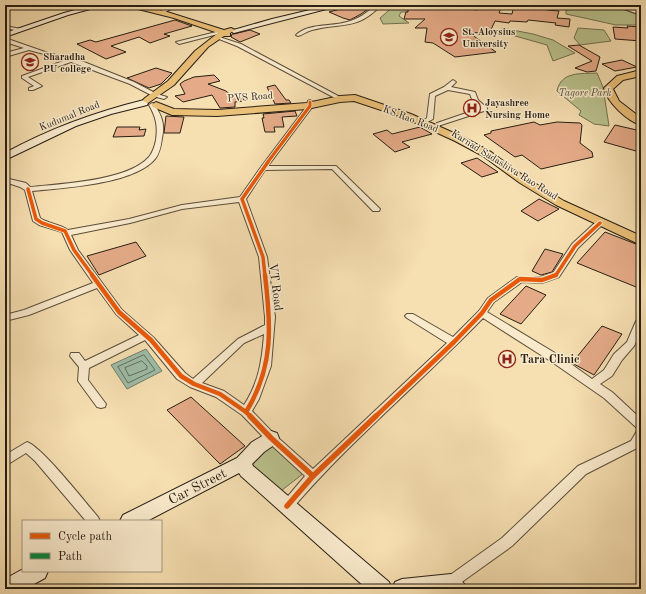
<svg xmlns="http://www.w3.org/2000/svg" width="646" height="594" font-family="'Old Standard TT',serif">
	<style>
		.green { fill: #bac28d; stroke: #707050 }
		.water { fill: #9ebda7; stroke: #6e7d6c }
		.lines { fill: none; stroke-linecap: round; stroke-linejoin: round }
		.shore { stroke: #626e5d; stroke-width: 1 }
		.building { fill: #e5ab88; stroke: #271e13 }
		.street-casing { stroke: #5b4e3a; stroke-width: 2 }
		.secondary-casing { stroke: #271e13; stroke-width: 2 }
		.primary-casing { stroke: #271e13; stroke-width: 2 }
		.street { fill: #f9eacc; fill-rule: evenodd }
		.secondary { fill: #f9eacc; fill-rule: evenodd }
		.primary { fill: #ebc078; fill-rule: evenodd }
		.quiet { stroke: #00873e; stroke-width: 1.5; stroke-dasharray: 3.5 1.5; stroke-linecap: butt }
		.cycleway-far3-casing { stroke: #f9eacc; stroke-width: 4.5 }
		.cycleway-far2-casing { stroke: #f9eacc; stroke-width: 5.5 }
		.cycleway-far1-casing { stroke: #f9eacc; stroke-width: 7 }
		.cycleway-casing { stroke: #f9eacc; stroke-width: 8 }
		.cycleway-far3 { stroke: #e8590c; stroke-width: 3 }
		.cycleway-far2 { stroke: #e8590c; stroke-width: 3.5 }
		.cycleway-far1 { stroke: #e8590c; stroke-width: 4.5 }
		.cycleway { stroke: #e8590c; stroke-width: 5.5 }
		.labels { text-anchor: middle; stroke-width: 3; stroke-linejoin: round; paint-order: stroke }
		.far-poi-label { font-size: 10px; font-weight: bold; fill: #271e13; stroke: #f9eacc; text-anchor: start }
		.far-park-label { font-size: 10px; font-style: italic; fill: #534f38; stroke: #f9eacc }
		.far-street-label { font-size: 10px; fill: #271e13; stroke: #f9eacc }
		.street-label { font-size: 12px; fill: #271e13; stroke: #f9eacc }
		.poi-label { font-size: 12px; font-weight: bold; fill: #271e13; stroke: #f9eacc; text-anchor: start }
		.near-street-label { font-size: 14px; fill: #271e13; stroke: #f9eacc }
	</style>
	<rect width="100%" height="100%" fill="#f6dfb1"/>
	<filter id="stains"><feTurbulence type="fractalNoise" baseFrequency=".005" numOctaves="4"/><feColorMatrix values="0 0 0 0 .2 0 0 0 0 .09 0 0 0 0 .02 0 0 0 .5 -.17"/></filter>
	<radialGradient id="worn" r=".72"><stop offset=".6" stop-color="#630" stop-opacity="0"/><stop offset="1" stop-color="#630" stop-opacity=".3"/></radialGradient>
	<g class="green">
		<polygon points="395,5 414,5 410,12 401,12 399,16 409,23 383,24 380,18"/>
		<polygon points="544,5 611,5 641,16 641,25 616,25 566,14 566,9"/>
		<polygon points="502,28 533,34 553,40 575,53 553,61 547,45 501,32"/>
		<polygon points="578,28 604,30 611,41 580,45 574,38"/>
		<path d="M597,73l6,14 6,39 -15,-2 -15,-9 2,-4 -24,-20c4,-20 24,-17 40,-18z"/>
		<polygon points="271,443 304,473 277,494 245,462"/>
	</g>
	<polygon class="water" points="146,349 162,371 127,389 111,365"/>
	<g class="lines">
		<g class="shore">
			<polygon points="144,355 155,370 128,383 118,367"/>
			<polygon points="142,361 147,366 147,369 129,376 125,368"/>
		</g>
	</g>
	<g class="building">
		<polygon points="355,5 374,5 361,14 350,20 343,18 329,12"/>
		<polygon points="408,5 461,5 460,8 477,10 478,6 501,8 499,13 512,14 514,5 532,6 549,8 547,10 559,11 557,18 570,19 569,27 555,25 556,23 528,20 527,22 510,21 509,23 495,21 489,34 468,32 496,52 455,57 433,43 425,42 427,28 415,28 425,19 404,19 406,12 408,12"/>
		<polygon points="175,20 192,26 164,34 170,36 150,43 139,37 111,46 126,52 106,59 77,44 90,40 96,42"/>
		<polygon points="627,26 641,27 641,41 615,39 613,27 628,28"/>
		<polygon points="250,30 260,34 240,42 231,37 232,34 234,34"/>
		<polygon points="579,45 600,57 596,71 587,72 575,68 592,61 568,46"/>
		<polygon points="622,60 637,67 615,71 602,64"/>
		<polygon points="156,68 172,73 161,84 149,88 127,78"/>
		<polygon points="214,75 220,81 208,84 226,91 232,96 238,94 243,101 235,102 235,107 220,108 212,95 183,102 175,96 185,94 180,84 184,81 194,77"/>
		<polygon points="275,85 286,100 289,100 291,103 275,104 267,87"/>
		<polygon points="295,111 297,116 282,117 284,127 274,127 275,132 265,132 262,118 264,118 263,114"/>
		<polygon points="166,116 184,117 180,133 164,133"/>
		<polygon points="534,122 540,125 557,122 580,123 582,125 580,143 592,152 593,157 541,169 522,155 515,157 484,135 491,133 491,131"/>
		<polygon points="615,125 641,131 641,141 636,151 604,142"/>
		<polygon points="117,127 140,127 139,130 146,129 144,136 113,137"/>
		<polygon points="420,127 432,134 402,142 410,147 395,152 373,134 387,130 392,134"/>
		<polygon points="477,158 498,172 482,177 461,163"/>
		<polygon points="539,199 559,209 538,221 521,211"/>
		<polygon points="605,232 641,246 641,289 577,263"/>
		<polygon points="136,242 146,256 99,275 87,256"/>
		<polygon points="545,249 563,254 552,272 541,275 532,271"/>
		<polygon points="526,286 546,295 521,324 500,314"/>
		<polygon points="602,326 622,334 594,375 572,363"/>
		<polygon points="191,397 245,446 220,464 167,410"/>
	</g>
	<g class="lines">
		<g class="street-casing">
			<g id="street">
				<polygon points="173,5 179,5 165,12 161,11"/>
				<path d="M376,5h5c-24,26 -40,17 -69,25 -5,1 -9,5 -14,6l-2,-1c13,-12 34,-8 51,-13 11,-3 20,-9 29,-17z"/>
				<polygon points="614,5 620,5 641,12 641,15"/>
				<polygon points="5,26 21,29 21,30 19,31 5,28"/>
				<polygon points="220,31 222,31 222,33 179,44 176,42"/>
				<polygon points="219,37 241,44 340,97 335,98 237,46 219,39"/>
				<polygon points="5,38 48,53 84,62 134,82 157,94 167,97 164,99 153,96 130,84 71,62 28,77 42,86 33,90 29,90 29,88 34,86 22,78 22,76 66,60 29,50 5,57 5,53 24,48 5,42"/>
				<polygon points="453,80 456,82 451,87 475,92 478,100 487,108 487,110 441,125 437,125 437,123 481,108 473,102 470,94 448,90 435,96 433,119 426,123 422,123 422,121 427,118 430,94 444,87"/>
				<path d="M310,100l3,2v4l-45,60h68l44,43 -1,2h-6l-41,-42 -67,1 -19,29 21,58 8,60 -4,49 -12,33 -7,12 23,24 38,34 134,-126 -40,-25 -2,-2 2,-2h6l40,23 26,-26 9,-13 29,-21h24l12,-4 19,-29 25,-23h6l1,2 -26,25 -19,29 -17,6 -20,-1 -28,20 -7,10 73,44 32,23 12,-9 10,-16 13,-12 9,-21 5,-3v14l-7,14 -12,14 -10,16 -12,8 12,8 29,27v25l-2,3 -53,27 -74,72 -60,43 -6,-1 -2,-5 2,-5 56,-40 76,-72 53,-25 7,-12 -34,-31 -52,-36 -69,-44c-63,65 -133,123 -192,192l-4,1 -4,-1 -2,-4 2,-4 22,-26 -38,-35 -25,-26 -26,-18 -26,-10 -13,-8 -32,-39 -56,28 -1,12 18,24 -1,3 -4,1 -4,-1 -19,-26 1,-14 -9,-11 1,-3h8l6,8 54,-26 -23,-21 -19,-26 -68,27 -24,6v-6l19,-5 69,-27 -23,-33 -8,-18 -23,-7 -6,-4 -8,-31 -5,-3 -15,-5v-4l21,5 4,4c30,-3 98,-6 119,-30 4,-5 6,-12 7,-17 2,-14 0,-23 -7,-35l3,-2 2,1c8,12 11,20 8,34 -1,7 -2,15 -7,21 -21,25 -91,29 -123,32l8,27c9,6 20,6 28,12l61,-11 53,-14 58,-8 21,-30 46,-61 1,-5zM239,202l20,55 6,60v8l-27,14 -45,40 -8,-6 -31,-35 -32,-28 -44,-60 -7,-15 59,-12 52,-14zM264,334c-2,26 -5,48 -20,71l-20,-14 -22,-8 42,-40z"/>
				<path d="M27,442c15,5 58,60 71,75l2,4h-14l-51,-60 -9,-8 -21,13v-11z"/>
			</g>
		</g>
		<g class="secondary-casing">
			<g id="secondary">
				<polygon points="94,5 105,5 68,15 5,37 5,33 64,13"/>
				<polygon points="331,5 342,5 234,33 230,31 272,19"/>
				<path d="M144,100l4,3 -1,2 -36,9 -35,12 -71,34v-7c44,-24 90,-41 139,-53z"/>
				<polygon points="271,431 277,433 279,438 277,443 264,452 252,464 253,466 389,582 392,589 367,589 241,476 239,473 147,521 120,521 123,515 237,458 252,442"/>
				<polygon points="23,569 23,571 48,571 45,578 25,589 5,589 5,579"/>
				<path d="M451,574c8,3 12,7 16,15h-75l3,-7 7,-3z"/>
			</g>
		</g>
		<g class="primary-casing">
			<g id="primary">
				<polygon points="122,5 138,5 164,11 224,30 231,28 235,30 230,33 230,36 224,36 208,47 174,85 148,103 145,102 143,100 145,98 168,81 195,51 218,33 174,18"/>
				<path d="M641,70v6l-18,4 -10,9 6,12 22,17v7c-14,-4 -34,-23 -37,-37l13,-12z"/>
				<polygon points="355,95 411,114 463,137 491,152 528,179 564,201 641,236 641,245 556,205 520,183 483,156 455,141 405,118 354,101 340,102 307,109 217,116 172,115 153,107 151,105 156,102 174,109 217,110 307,103 340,96"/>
			</g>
		</g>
		<use href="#street" class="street"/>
		<use href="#secondary" class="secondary"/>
		<use href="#primary" class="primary"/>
		<polyline class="quiet" points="5,55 8,54"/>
		<g class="cycleway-far3-casing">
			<polyline id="cycleway-far3" points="267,163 310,106 310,102"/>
		</g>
		<g class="cycleway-far2-casing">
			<g id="cycleway-far2">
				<polyline points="28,189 36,219 42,223 65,231 74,250 93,276"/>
				<polyline points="265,276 263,257 242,199 268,162"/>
				<polyline points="553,276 556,275 575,246 600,223"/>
			</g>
		</g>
		<g class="cycleway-far1-casing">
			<g id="cycleway-far1">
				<polyline points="92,275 119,312 151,340 181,376 194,384 220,394 246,412"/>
				<path d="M251,417l-5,-5c28,-45 25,-87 19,-137"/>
				<polyline points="375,417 454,342 482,313 491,300 520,279 542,280 556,275"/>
			</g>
		</g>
		<g class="cycleway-casing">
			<g id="cycleway">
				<polyline points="250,416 271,438 313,476"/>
				<polyline points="287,506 313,476 376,416"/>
			</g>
		</g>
		<use href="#cycleway-far3" class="cycleway-far3"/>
		<use href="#cycleway-far2" class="cycleway-far2"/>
		<use href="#cycleway-far1" class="cycleway-far1"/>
		<use href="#cycleway" class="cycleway"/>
	</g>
	<defs>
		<g id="university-ring" transform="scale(0.9)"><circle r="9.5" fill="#f9eacc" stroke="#8f2418" stroke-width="1.5"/><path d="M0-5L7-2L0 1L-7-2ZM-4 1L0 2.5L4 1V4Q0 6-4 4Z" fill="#8f2418"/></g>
		<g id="hospital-ring" transform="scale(0.9)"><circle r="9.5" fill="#f9eacc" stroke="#8f2418" stroke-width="1.5"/><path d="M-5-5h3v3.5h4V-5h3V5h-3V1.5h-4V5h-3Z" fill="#8f2418"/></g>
	</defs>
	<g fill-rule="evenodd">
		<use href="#university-ring" x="449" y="37"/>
		<use href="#university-ring" x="30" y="62"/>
		<use href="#hospital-ring" x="472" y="108"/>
		<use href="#hospital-ring" x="507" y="359"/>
	</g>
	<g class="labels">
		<g class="far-poi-label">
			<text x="462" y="35">St. Aloysius<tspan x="462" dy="12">University</tspan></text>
			<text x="43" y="60">Sharadha<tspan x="43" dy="12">PU college</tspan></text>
			<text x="485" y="106">Jayashree<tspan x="485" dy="12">Nursing Home</tspan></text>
		</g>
		<g class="far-park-label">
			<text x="585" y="96">Tagore Park</text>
		</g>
		<g class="far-street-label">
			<text transform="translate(250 96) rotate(-4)" y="4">PVS Road</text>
			<text transform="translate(69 115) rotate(-22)" y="4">Kudumal Road</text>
			<text transform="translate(411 118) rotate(21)" y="4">KS Rao Road</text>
			<text transform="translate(505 164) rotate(32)" y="4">Karnad Sadashiva Rao Road</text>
		</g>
		<g class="street-label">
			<text transform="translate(276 287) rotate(83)" y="4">VT Road</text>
		</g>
		<g class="poi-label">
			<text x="520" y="363">Tara Clinic</text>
		</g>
		<g class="near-street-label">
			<text transform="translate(197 486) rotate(-27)" y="5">Car Street</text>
		</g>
	</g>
	<rect width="646" height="594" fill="none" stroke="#f6dfb1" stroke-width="20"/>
	<rect x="6" y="6" width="634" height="582" fill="none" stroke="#271e13" stroke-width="2"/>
	<rect x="10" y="10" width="626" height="574" fill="none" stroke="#271e13"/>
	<rect x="22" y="520" width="140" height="52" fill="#f9eacc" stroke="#a59882"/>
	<rect x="30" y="533" width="20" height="6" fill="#e8590c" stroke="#a59882"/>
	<text x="58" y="540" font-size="12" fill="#271e13">Cycle path</text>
	<rect x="30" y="553" width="20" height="6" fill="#00873e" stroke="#a59882"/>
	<text x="58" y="560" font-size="12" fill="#271e13">Path</text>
	<rect width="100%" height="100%" filter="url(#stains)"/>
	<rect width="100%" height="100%" fill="url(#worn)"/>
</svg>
